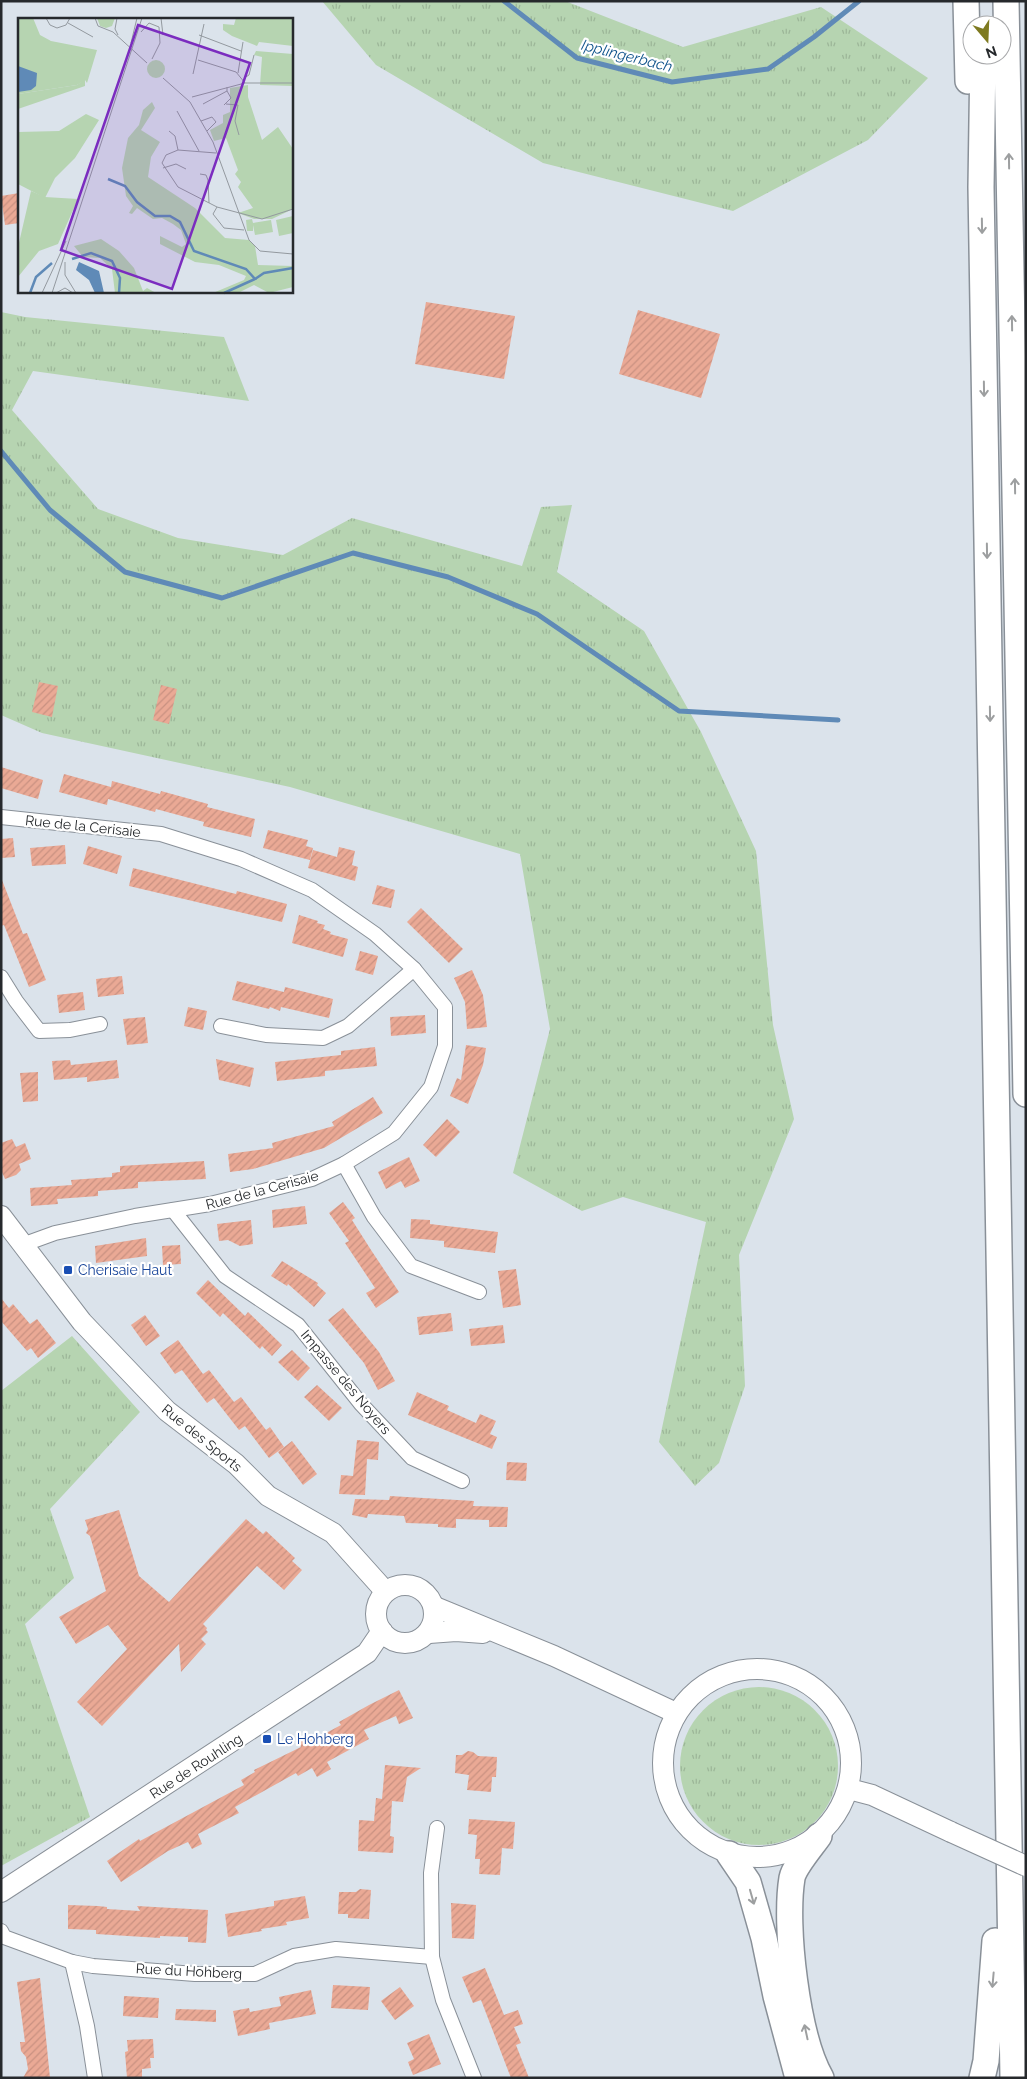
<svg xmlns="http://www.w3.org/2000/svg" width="1027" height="2079" font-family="Raleway,sans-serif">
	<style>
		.grass { fill: url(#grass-tufts) }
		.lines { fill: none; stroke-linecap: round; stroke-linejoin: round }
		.stream { stroke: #5f8ab7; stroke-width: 5 }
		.building { fill: url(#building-hatch) }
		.street-casing { stroke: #899098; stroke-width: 16 }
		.secondary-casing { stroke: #899098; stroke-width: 22 }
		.highway-casing { stroke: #899098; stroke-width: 28 }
		.street { stroke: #fff; stroke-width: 14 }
		.secondary { stroke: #fff; stroke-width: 20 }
		.highway { stroke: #fff; stroke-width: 25 }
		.secondary-bridge-casing { stroke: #899098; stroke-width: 22; stroke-linecap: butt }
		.secondary-bridge { stroke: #fff; stroke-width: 20 }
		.oneway { stroke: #9d9fa0 }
		.transit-dot { fill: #1a4fb4; stroke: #fff; stroke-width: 2 }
		.labels { text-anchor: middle; stroke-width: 4.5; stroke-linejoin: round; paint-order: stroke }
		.street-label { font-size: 14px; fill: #26292c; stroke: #fff }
		.transit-label { font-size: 14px; fill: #164399; stroke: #fff; text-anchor: start }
		.water-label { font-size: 15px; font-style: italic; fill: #0f538b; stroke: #fff }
		.inset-river { fill: none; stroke: #5f8ab7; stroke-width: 2.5 }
		.inset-road { fill: none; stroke: #93999f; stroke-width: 1 }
		.view { fill: #7b2cbf; fill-opacity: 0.15; stroke: #7b2cbf; stroke-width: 2.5 }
		.inset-edge { fill: none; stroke: #26292c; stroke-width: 2.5 }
	</style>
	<defs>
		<pattern id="grass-tufts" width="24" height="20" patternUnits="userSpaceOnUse" patternTransform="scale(1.25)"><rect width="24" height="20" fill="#b6d4b1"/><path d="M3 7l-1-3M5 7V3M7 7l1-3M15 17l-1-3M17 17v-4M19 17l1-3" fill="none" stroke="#9cb698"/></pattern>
		<pattern id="building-hatch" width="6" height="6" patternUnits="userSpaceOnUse" patternTransform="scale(1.25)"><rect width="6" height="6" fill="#eaa995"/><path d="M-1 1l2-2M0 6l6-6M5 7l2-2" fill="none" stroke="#c99181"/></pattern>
	</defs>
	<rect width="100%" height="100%" fill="#dbe3eb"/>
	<g class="grass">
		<polygon points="322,1 565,1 683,47 821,7 928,78 868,140 733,211 543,163 376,65"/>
		<polygon points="1,312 25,317 224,337 249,401 33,371 12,410 98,509 178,538 283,555 352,518 522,566 541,507 572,505 557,572 644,631 701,732 756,851 773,1025 794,1119 739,1255 745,1386 719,1463 695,1486 659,1442 706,1222 623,1197 582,1211 513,1173 550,1029 520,854 290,787 42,733 1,715"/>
		<polygon points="72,1336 140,1412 50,1509 74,1578 25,1624 90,1817 1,1866 1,1391"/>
		<circle cx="759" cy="1766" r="79"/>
	</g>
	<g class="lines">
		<g class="stream">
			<polyline points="504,1 577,58 672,82 768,69 814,37 859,1"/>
			<polyline points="1,451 50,510 125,572 222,598 353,553 448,577 537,614 679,711 838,720"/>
		</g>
	</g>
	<g class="building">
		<polygon points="19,193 19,223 5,225 1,196"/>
		<polygon points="426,302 515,316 504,379 415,364"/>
		<polygon points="638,310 720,334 701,398 619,374"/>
		<polygon points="39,682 58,686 52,717 32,712"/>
		<polygon points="161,685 177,689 169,724 153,720"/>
		<polygon points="1,767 43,780 38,799 1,788"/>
		<polygon points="64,774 111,787 112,781 160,794 161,791 208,804 207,807 255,819 251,837 203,826 204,822 156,809 155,812 108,799 107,805 59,792"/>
		<polygon points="268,830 308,840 306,846 313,848 310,860 263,848"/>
		<polygon points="13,838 15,857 1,858 1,839"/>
		<polygon points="65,845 66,864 32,866 30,848"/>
		<polygon points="88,846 122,856 117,874 83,864"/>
		<polygon points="339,847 355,851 352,865 358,867 355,881 308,868 313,850 337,857"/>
		<polygon points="133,868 236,894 237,891 287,904 282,922 129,886"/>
		<polygon points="2,880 23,934 27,933 46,980 29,987 4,925 1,926"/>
		<polygon points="377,885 395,890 391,908 372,904"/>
		<polygon points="421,908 463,949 449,963 407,922"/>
		<polygon points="299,915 318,921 317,923 325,925 323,929 331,932 330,934 348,939 343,957 292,943"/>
		<polygon points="360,951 378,956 373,975 355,970"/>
		<polygon points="472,970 483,995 487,1027 467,1029 465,1002 454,978"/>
		<polygon points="122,976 124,994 98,997 96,979"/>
		<polygon points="237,981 284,992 285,987 333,999 329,1018 281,1007 280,1011 270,1007 269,1009 232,1000"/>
		<polygon points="83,992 85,1010 59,1013 57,995"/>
		<polygon points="188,1007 207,1011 203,1030 184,1026"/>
		<polygon points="425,1015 426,1033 391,1036 390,1017"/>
		<polygon points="145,1017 148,1043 127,1045 123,1019"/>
		<polygon points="466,1045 486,1048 483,1065 468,1104 450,1096 457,1078 461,1080"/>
		<polygon points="375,1047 377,1066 325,1071 325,1076 277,1081 275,1062 341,1055 341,1051"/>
		<polygon points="216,1059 254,1068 250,1087 219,1080"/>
		<polygon points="70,1060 71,1065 117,1060 119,1078 87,1082 87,1077 54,1080 52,1061"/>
		<polygon points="38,1072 38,1101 23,1102 20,1073"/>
		<polygon points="373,1097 383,1113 324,1148 253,1169 230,1172 228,1154 273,1148 272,1143 334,1126 332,1122"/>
		<polygon points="447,1119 460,1132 436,1157 423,1145"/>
		<polygon points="12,1139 16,1147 25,1143 31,1159 19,1164 21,1170 16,1175 5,1179 1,1170 1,1143"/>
		<polygon points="409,1157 420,1181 405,1188 401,1181 386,1189 378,1172"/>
		<polygon points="204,1161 206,1179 138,1182 138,1188 98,1191 98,1196 57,1199 58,1204 31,1206 30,1188 72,1185 71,1180 112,1177 112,1173 120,1172 120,1166"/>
		<polygon points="343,1202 355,1218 352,1220 371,1250 399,1292 376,1308 366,1293 375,1288 345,1243 349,1241 329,1213"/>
		<polygon points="305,1206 307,1224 273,1228 272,1210"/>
		<polygon points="411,1219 430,1220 430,1224 498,1232 495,1253 444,1247 444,1241 410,1238"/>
		<polygon points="251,1220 253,1244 240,1246 228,1240 219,1241 217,1224"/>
		<polygon points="146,1238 147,1256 96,1263 95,1246"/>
		<polygon points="180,1245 181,1264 163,1265 162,1246"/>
		<polygon points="282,1261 318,1283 317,1285 326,1293 314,1307 288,1284 287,1286 271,1276"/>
		<polygon points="516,1269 521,1305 503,1308 498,1271"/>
		<polygon points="208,1280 245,1316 248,1312 282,1345 272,1356 262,1346 260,1349 223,1313 220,1317 196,1293"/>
		<polygon points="1,1298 9,1308 13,1304 30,1324 37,1319 56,1343 38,1358 31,1348 27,1351 1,1321"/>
		<polygon points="343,1308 379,1352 395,1381 378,1390 364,1363 328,1320"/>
		<polygon points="451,1313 453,1331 419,1335 417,1317"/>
		<polygon points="145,1315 160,1336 146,1346 131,1325"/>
		<polygon points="503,1325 505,1343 471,1346 469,1329"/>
		<polygon points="178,1340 203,1374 209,1370 234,1402 241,1397 266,1430 270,1427 284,1447 269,1458 245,1426 239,1430 214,1398 207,1403 182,1370 175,1374 160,1353"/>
		<polygon points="292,1350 310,1368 298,1381 278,1362"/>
		<polygon points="317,1385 342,1408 329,1421 304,1397"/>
		<polygon points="417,1392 449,1406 447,1410 476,1423 480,1414 496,1421 490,1434 497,1437 492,1449 408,1415"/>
		<polygon points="357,1440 379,1442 378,1460 367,1459 365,1495 339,1494 341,1475 353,1476"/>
		<polygon points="292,1441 317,1474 303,1485 278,1452"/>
		<polygon points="507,1462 527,1463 526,1481 506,1480"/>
		<polygon points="390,1496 474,1501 473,1506 508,1507 507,1527 489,1527 489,1520 456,1519 456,1528 438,1527 438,1524 406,1523 404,1516 368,1514 367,1518 352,1515 355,1499 389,1500"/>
		<polygon points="119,1510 139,1576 169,1602 246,1519 263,1534 266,1531 295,1558 292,1561 302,1570 284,1590 257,1566 203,1624 207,1628 206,1630 208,1632 201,1639 206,1644 181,1672 179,1644 102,1726 77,1702 127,1649 108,1625 76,1644 59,1617 106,1591 90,1536 86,1533 88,1529 85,1520"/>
		<polygon points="399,1690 413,1718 399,1724 396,1716 364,1730 369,1739 327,1762 331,1769 317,1777 312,1768 298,1776 296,1773 235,1807 239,1813 198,1834 202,1844 192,1849 188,1842 168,1851 121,1882 107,1861 139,1839 140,1841 244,1785 241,1780 255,1772 254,1770 301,1747 298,1742 312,1734 315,1739 341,1725 339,1722 369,1705"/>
		<polygon points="468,1751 473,1752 478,1756 497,1757 496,1777 492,1777 491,1792 467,1790 469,1775 455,1773 456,1755 462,1755"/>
		<polygon points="385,1765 421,1768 407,1777 403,1802 392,1801 390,1836 394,1837 393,1853 358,1851 359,1820 374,1821 376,1798 382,1799"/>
		<polygon points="469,1819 515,1822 513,1849 502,1848 500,1875 479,1874 480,1859 475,1859 477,1835 468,1834"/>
		<polygon points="360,1889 371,1890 369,1919 348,1918 348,1914 338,1914 339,1892 356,1892"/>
		<polygon points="305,1896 309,1918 286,1922 287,1925 261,1929 262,1931 228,1937 225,1914 274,1906 274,1901"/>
		<polygon points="451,1903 476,1905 474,1939 452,1938"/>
		<polygon points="68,1905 98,1906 107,1907 107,1909 140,1911 137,1906 208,1910 206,1943 188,1942 188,1937 160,1936 160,1938 96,1934 96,1930 68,1929"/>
		<polygon points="485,1968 504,2015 518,2010 523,2024 514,2027 521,2043 516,2045 529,2078 511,2078 481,2000 473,2003 462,1977"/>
		<polygon points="40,1978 50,2078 23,2078 28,2069 26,2057 21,2051 20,2042 25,2042 17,1982"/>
		<polygon points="333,1985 370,1987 368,2010 331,2008"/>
		<polygon points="400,1987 414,2006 395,2020 381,2001"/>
		<polygon points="311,1990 316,2014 269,2023 270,2029 238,2036 233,2011 249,2008 250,2012 281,2006 279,1997"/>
		<polygon points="124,1996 159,1998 158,2018 123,2016"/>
		<polygon points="176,2009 216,2010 216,2022 175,2020"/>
		<polygon points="429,2034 441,2064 413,2075 408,2062 414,2059 407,2043"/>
		<polygon points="153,2039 154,2058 150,2058 151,2068 142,2069 142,2077 127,2078 125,2052 128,2051 127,2040"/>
	</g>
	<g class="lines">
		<g class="street-casing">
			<g id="street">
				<polyline points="1,817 161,834 241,859 312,890 375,934 414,969 445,1007 445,1046 431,1087 394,1133 344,1164 312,1179 210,1204 135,1216 55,1233 22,1245"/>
				<polyline points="1,977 16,1001 39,1031 70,1030 100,1024"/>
				<polyline points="221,1026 266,1035 323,1038 348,1026 414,969"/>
				<polyline points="344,1164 374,1217 411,1266 479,1292"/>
				<polyline points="173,1210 225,1276 298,1325 361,1404 412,1458 462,1481"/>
				<polyline points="437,1828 431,1873 432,1957 443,2000 474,2078"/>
				<polyline points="1,1931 4,1937 72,1962 93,1966 195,1974 255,1974 294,1956 336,1949 432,1957"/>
				<polyline points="72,1962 87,2026 95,2078"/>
			</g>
		</g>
		<g class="secondary-casing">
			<g id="secondary">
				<polyline points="1,1216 82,1322 167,1411 236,1464 268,1496 333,1533 385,1591"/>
				<circle cx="405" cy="1614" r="29"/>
				<polyline points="435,1607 554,1656 676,1713"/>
				<polyline points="429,1633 456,1631 483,1633"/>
				<circle cx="757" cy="1763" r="94"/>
				<polyline points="849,1789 872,1795 951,1832"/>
				<polyline points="1,1892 367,1653 382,1631"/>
			</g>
		</g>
		<g class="highway-casing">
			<g id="highway">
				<polyline points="966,1 968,81"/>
				<polyline points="1006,1 1026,1094"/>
				<polyline points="983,55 981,187 1013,2078"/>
				<path d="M819,1836c-7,10 -25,31 -27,42 -8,48 5,158 29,200"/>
				<polyline points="729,1854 748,1882 764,1938 776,1996 798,2078"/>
				<polyline points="982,2078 986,2061 995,1941"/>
			</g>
		</g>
		<use href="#street" class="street"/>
		<use href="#secondary" class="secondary"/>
		<use href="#highway" class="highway"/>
		<g class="secondary-bridge-casing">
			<polyline id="secondary-bridge" points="951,1832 1026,1866"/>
		</g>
		<use href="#secondary-bridge" class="secondary-bridge"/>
	</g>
	<defs><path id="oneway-shaft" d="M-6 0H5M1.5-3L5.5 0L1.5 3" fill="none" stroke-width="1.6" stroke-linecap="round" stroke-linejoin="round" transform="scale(1.25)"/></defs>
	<g class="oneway">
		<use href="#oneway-shaft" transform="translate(1009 161) rotate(-91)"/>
		<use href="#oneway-shaft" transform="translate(982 226) rotate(89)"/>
		<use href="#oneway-shaft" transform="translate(1012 323) rotate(-91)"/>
		<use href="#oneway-shaft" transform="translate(984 389) rotate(89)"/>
		<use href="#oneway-shaft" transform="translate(1015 486) rotate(-91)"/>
		<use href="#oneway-shaft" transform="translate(987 551) rotate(89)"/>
		<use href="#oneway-shaft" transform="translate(990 714) rotate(89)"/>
		<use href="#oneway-shaft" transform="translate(752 1897) rotate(74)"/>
		<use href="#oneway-shaft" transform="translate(993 1980) rotate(95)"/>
		<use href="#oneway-shaft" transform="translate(806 2032) rotate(-102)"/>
	</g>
	<g class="transit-dot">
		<rect x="63" y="1265" width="10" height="10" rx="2.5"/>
		<rect x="262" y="1734" width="10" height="10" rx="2.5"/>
	</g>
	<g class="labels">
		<g class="street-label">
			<text transform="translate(83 826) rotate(6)" y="5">Rue de la Cerisaie</text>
			<text transform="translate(262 1190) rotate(-15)" y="5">Rue de la Cerisaie</text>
			<text transform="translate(346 1382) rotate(50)" y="5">Impasse des Noyers</text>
			<text transform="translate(202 1438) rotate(39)" y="5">Rue des Sports</text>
			<text transform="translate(196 1766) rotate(-33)" y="5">Rue de Rouhling</text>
			<text transform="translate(189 1971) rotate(3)" y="5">Rue du Hohberg</text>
		</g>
		<g class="transit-label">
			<text x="78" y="1275">Cherisaie Haut</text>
			<text x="277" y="1744">Le Hohberg</text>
		</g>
		<g class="water-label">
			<text transform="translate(627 56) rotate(14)" y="5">Ipplingerbach</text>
		</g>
	</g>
	<g transform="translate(18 18)">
		<rect width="275" height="275" fill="#dbe3eb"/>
		<path d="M0,0h15l7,17 11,6 46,9 -10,33 -2,-3 -8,5 -59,9zM79,0h18l-3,8 -6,2 -6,-2zM218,0h57v28l-34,-4 -2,4 -25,-10 -9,-6v-6l11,1zM238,33l37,3v32l-33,-1 2,-28 -8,-2zM129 51a9 9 0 1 1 18 0a9 9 0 1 1-18 0ZM230,67v12l14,43 16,-13 15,22v60l-21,10h-18l-16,-6 15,-5 -15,-21 3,-5 -6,-8 3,-4 -12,-32 -12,3 -4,-11 13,-7v-8l7,-3v-24zM134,84l3,6 -14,22 19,12 -9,15 -3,20 47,31 30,30 24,2 6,6 3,19 35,1v21l-24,6 -15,-8 -16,8h-25l31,-13 2,-4 -27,-11 -24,-3 -35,-18v-8l22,11 4,-3 -5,-14 -8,-6 -11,-6 -9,1 -16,-11 -5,6 -3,-1 4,-7 -7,-10 -4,-28 6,-30 11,-13 4,-15zM13,173l14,6 33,2 -20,45 -19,7 -21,26v-30zM83,221l18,12 15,17 9,23 4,-3 9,5h-41l-3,-24 -12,-11 -17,-1 -9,-11z" fill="#b6d4b1"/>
		<path d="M67,61v7l-67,23v-15l59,-9zM68,96l13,6 -24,38 -20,20 -10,20 -27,-14v-52l41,-1z" fill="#b6d4b1"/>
		<path d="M275,198v17l-14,3 -3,-16zM234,201l1,4 18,-3 2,12 -18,3 -2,-10v6h-6l-1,-11z" fill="#b6d4b1"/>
		<path d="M0,48l19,7 -1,13 -5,4 -13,2zM61,244l20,9 5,22h-9l-6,-13 -13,-10z" fill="#5f8ab7"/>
		<path class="inset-river" d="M90,161l17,7 12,16 18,14h15l10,6 14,29 52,18 9,10 -31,14M54,241l19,-6 21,8 8,17 -1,15M237,261l9,-6 29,-5M12,275l6,-16 16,-14"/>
		<path class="inset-road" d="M28,0l4,7 7,3 9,-3 4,-7M77,0l3,8 15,6 34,31M99,0l-2,11 3,6M143,0l2,17M50,5l25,14M123,14l8,-9 10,4 1,16 -8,16M181,17l42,16M113,25l6,-25M180,42l38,12 9,11M220,55l5,-31M175,56l11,-50M145,60l27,24M226,60l5,-3 5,-20M174,79l53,-14h48M172,84l23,40 36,98 11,11 33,3M185,86l24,-13v-4M208,86l12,1 -3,16 4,14M206,87l7,-7 -4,-7M159,93l22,40M183,103l11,-4 4,5 -9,9M151,113l6,5 3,14M198,135l-38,-3 -12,5 -4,8 16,24 39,20 45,12 31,-10M145,150l13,-4 10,5M182,156l6,1 2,5 1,23M199,189l-4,7 11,14 20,2M47,244v13l11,18M24,275l24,-52M34,275l90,-275M38,275l9,-5 8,5"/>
		<path class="view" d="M120,7l112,38 -78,226 -111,-39z"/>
		<rect width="275" height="275" class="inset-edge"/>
	</g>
	<rect width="1027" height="2079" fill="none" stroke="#26292c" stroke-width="5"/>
	<g transform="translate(987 40) rotate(161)"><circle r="24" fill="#ffffff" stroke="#a8a9ab"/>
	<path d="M0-4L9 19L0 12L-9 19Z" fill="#7e7a20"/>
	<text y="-8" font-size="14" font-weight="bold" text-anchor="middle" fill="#26292c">N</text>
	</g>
</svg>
